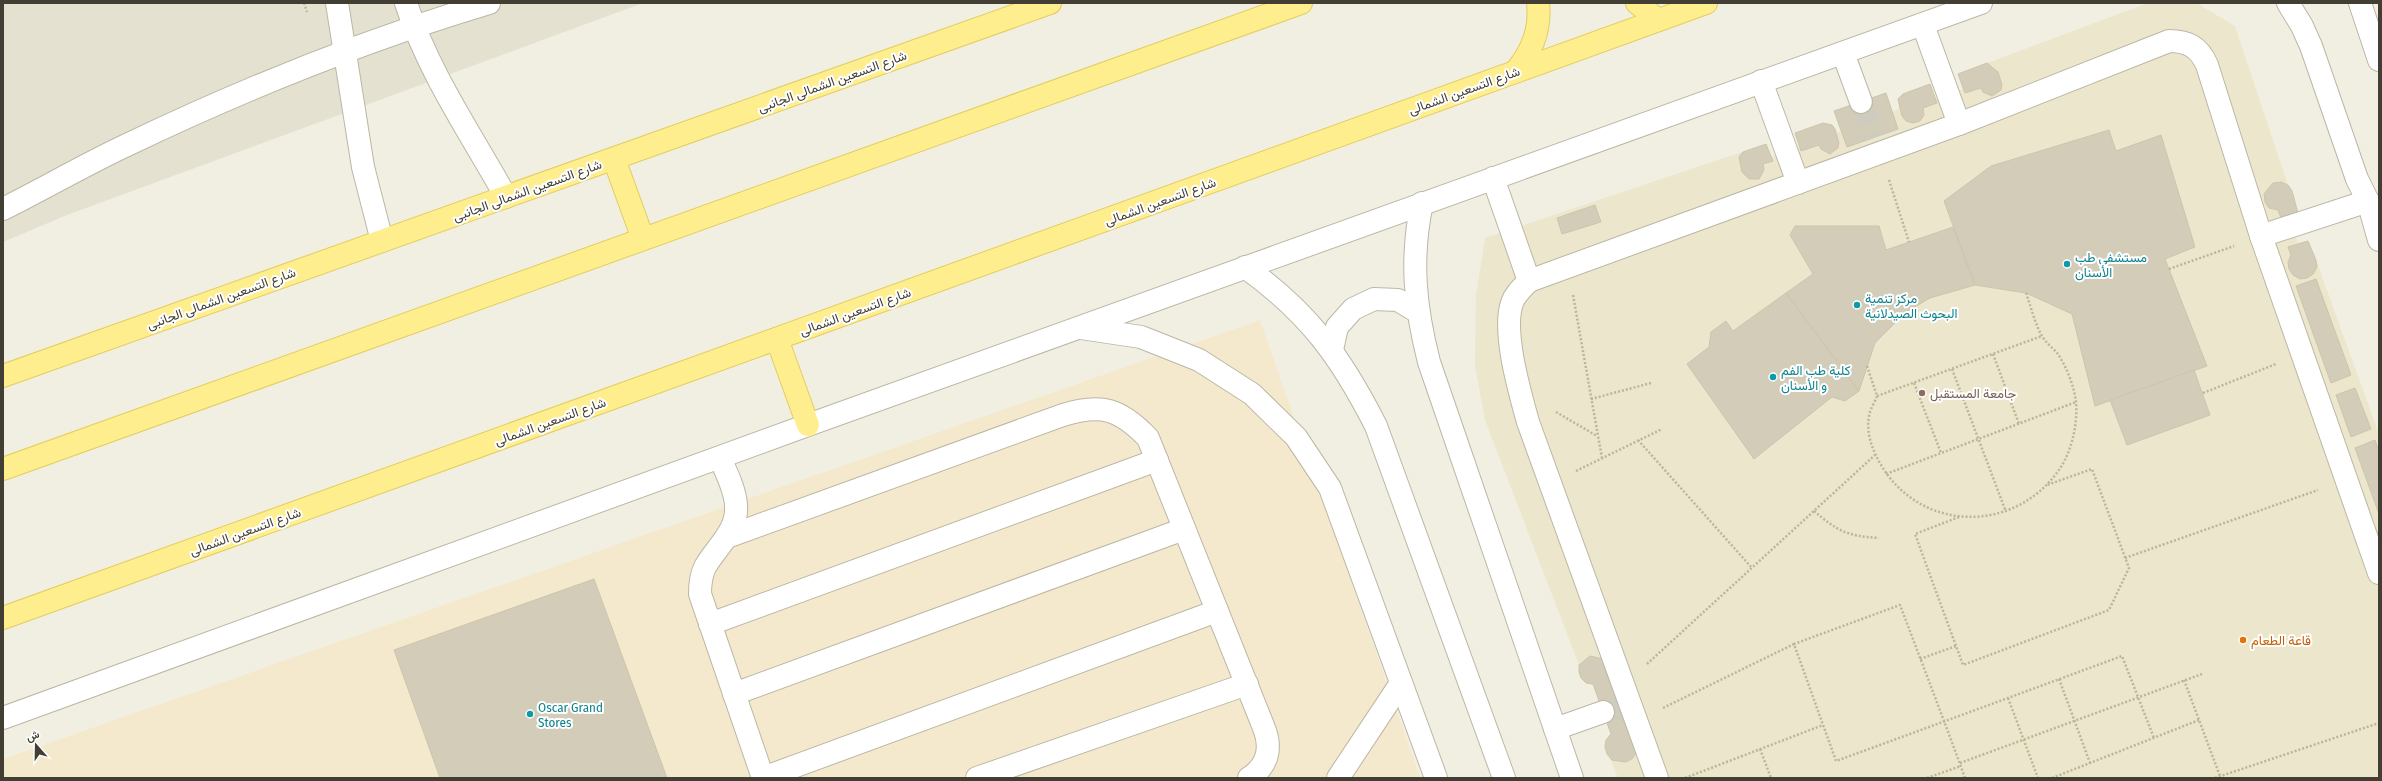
<svg xmlns="http://www.w3.org/2000/svg" width="2382" height="781" font-family="'Fira Sans Condensed',Vazirmatn,sans-serif">
	<style>
		.residential { fill: #e5e1d0 }
		.commercial { fill: #f4e9cc }
		.education { fill: #ebe6cc }
		.building { fill: #d3ccb8; stroke: #cdc5ab }
		.lines { fill: none; stroke-linecap: round; stroke-linejoin: round }
		.minor-tunnel { stroke: #ceccbf; stroke-width: 22; stroke-dasharray: 22 11; stroke-linecap: butt }
		.minor-casing { stroke: #bcb7a5; stroke-width: 24 }
		.major-casing { stroke: #e3cd5f; stroke-width: 24 }
		.path { stroke: #beb596; stroke-width: 2.5; stroke-dasharray: 2 2; stroke-linecap: butt }
		.minor { stroke: #fff; stroke-width: 22 }
		.major { stroke: #feee8e; stroke-width: 22 }
		.culture-dot { fill: #0f9aa8; stroke: #fff; stroke-width: 1.5 }
		.education-dot { fill: #8d6e63; stroke: #fff; stroke-width: 1.5 }
		.food-dot { fill: #e8710a; stroke: #fff; stroke-width: 1.5 }
		.labels { text-anchor: middle; stroke-width: 4; stroke-linejoin: round; paint-order: stroke }
		.street-label { font-size: 13px; fill: #423e33; stroke: #fff }
		.culture-label { font-size: 13px; fill: #0d838f; stroke: #fff; text-anchor: start }
		.education-label { font-size: 13px; fill: #785e54; stroke: #fff; text-anchor: start }
		.food-label { font-size: 13px; fill: #c56008; stroke: #fff; text-anchor: start }
	</style>
	<rect width="100%" height="100%" fill="#f1efe2"/>
	<polygon class="residential" points="3,3 643,3 67,215 3,242"/>
	<polygon class="commercial" points="1260,320 1420,778 3,778 3,759"/>
	<polygon class="education" points="2148,3 2196,3 2235,26 2288,185 2292,191 2292,225 2298,243 2308,241 2316,260 2379,434 2379,778 1618,778 1605,747 1611,734 1593,685 1586,683 1581,678 1579,665 1485,420 1475,366 1476,296 1485,238 1766,144 1771,157 1787,152 1800,147 1823,123 1832,125 1836,133 1841,131 1861,102 1886,93 1892,112 1899,109 1898,99 1903,94 1930,84 1936,99 1963,89 1958,74"/>
	<g class="building">
		<polygon points="1987,63 1998,72 2002,85 2001,90 1992,96 1983,92 1981,88 1965,93 1958,74"/>
		<polygon points="1930,84 1937,103 1923,108 1924,115 1920,121 1913,123 1906,121 1902,116 1898,99 1903,94"/>
		<polygon points="1886,93 1898,129 1847,147 1834,111"/>
		<polygon points="1823,123 1832,125 1835,129 1839,143 1838,148 1830,154 1821,149 1819,145 1801,151 1795,133"/>
		<polygon points="2109,130 2116,151 2161,135 2195,247 2165,259 2207,366 2095,406 2072,314 2026,293 1975,285 1944,201 1991,166"/>
		<polygon points="1766,144 1773,161 1763,164 1764,170 1759,179 1749,179 1742,172 1739,157 1743,152"/>
		<polygon points="2281,182 2288,185 2292,191 2298,213 2281,218 2278,210 2269,208 2265,202 2264,194 2273,183"/>
		<polygon points="1595,205 1601,222 1562,234 1557,218"/>
		<polygon points="1795,226 1879,226 1886,250 1953,227 1975,285 1930,298 1906,312 1875,343 1859,391 1786,293 1813,274 1790,235"/>
		<polygon points="2308,241 2316,260 2317,267 2313,274 2307,278 2300,279 2293,275 2289,269 2288,262 2291,255 2288,247"/>
		<polygon points="2316,279 2351,375 2331,383 2296,286"/>
		<polygon points="1786,293 1859,391 1845,401 1832,397 1754,459 1687,364 1709,347 1711,332 1726,321 1733,331"/>
		<polygon points="2194,370 2210,415 2127,445 2110,400"/>
		<polygon points="2355,388 2371,429 2351,437 2336,395"/>
		<polygon points="2375,440 2379,452 2379,514 2355,448"/>
		<polygon points="594,579 667,778 440,778 394,650"/>
		<polygon points="1590,656 1603,659 1606,666 1607,673 1637,752 1632,759 1626,762 1612,760 1607,754 1605,747 1606,740 1611,734 1593,684 1586,683 1581,678 1579,672 1579,665"/>
	</g>
	<g class="lines">
		<g class="minor-tunnel">
			<polyline points="1861,102 1874,138"/>
			<polyline points="1603,712 1620,707"/>
		</g>
		<g class="minor-casing">
			<g id="minor">
				<polyline points="337,3 363,167 382,241"/>
				<path d="M406,3c22,69 65,131 100,194"/>
				<polyline points="2288,3 2302,26 2311,46 2357,179 2368,201 2379,240"/>
				<polyline points="2360,3 2379,60"/>
				<polyline points="1923,25 1959,124"/>
				<polyline points="1843,53 1861,102"/>
				<polyline points="1761,81 1798,183"/>
				<polyline points="1493,178 1529,281"/>
				<path d="M1422,203c-12,56 -7,104 7,159l143,416"/>
				<path d="M3,209c42,-21 83,-45 126,-65 117,-56 237,-104 360,-141"/>
				<polyline points="2261,236 2368,201"/>
				<path d="M1245,267c64,46 96,90 131,159l128,352"/>
				<polyline points="1081,328 1141,337 1199,360 1252,394 1296,437 1330,488 1436,778"/>
				<polyline points="1332,350 1337,327 1353,309 1374,299 1398,300 1418,312"/>
				<path d="M720,458c6,14 15,31 16,47 2,26 -19,41 -31,62 -4,8 -5,17 -5,27l63,184 454,-167"/>
				<path d="M727,537l336,-122c39,-12 57,-6 85,23l116,290c8,20 4,38 -15,50"/>
				<polyline points="710,624 1157,460"/>
				<polyline points="734,694 1184,529"/>
				<polyline points="3,718 808,425 1981,3"/>
				<polyline points="1555,729 1603,712"/>
				<polyline points="977,778 1247,684"/>
				<polyline points="1338,778 1401,683"/>
				<path d="M1657,778l-129,-356c-8,-29 -26,-90 -16,-119 3,-9 10,-15 17,-22l430,-157 210,-83c19,0 30,6 38,24l54,171 118,337"/>
			</g>
		</g>
		<g class="major-casing">
			<g id="major">
				<polyline points="1637,3 1658,20"/>
				<path d="M1516,71c16,-20 25,-41 22,-68"/>
				<polyline points="614,159 643,239"/>
				<polyline points="777,339 808,425"/>
				<polyline points="3,376 1050,3"/>
				<polyline points="3,469 1301,3"/>
				<polyline points="3,618 1706,3"/>
			</g>
		</g>
		<g class="path">
			<polyline points="304,3 307,12"/>
			<polyline points="1889,180 1909,242"/>
			<polyline points="2169,269 2234,246"/>
			<polyline points="1573,295 1602,458"/>
			<polyline points="1993,354 2019,424"/>
			<path d="M1867,366l10,30c-2,6 -7,13 -8,20 -3,18 3,33 12,49 39,66 129,69 175,9 15,-19 22,-48 20,-72 -2,-16 -9,-34 -18,-48 -5,-6 -12,-11 -16,-18 -7,-12 -11,-29 -16,-43"/>
			<polyline points="1952,369 2006,512"/>
			<polyline points="1914,383 1941,453"/>
			<polyline points="2203,393 2276,364"/>
			<polyline points="1877,396 2042,336"/>
			<polyline points="1591,399 1651,383"/>
			<polyline points="1556,412 1597,436"/>
			<polyline points="1638,440 1752,568"/>
			<polyline points="1576,471 1662,429"/>
			<polyline points="1886,474 2076,402"/>
			<path d="M1814,511c24,20 32,25 65,27"/>
			<polyline points="1959,517 1915,534 1963,665 2109,610 2129,568 2092,469 2047,485"/>
			<polyline points="2125,558 2318,490"/>
			<polyline points="1920,659 1956,646"/>
			<polyline points="1647,664 1875,455"/>
			<polyline points="2059,679 2090,763"/>
			<polyline points="2184,680 2220,776"/>
			<polyline points="2008,698 2038,778"/>
			<polyline points="1663,708 1794,644"/>
			<polyline points="1760,749 1771,778"/>
			<polyline points="1960,763 2202,674"/>
			<polyline points="1685,778 1823,725"/>
			<polyline points="1927,778 1961,766"/>
			<path d="M1965,778c-21,-58 -43,-115 -65,-173l-106,39 42,117c96,-35 191,-70 286,-105l32,82"/>
			<polyline points="2052,778 2199,720"/>
			<polyline points="2215,778 2379,723"/>
		</g>
		<use href="#minor" class="minor"/>
		<use href="#major" class="major"/>
	</g>
	<g class="culture-dot">
		<circle cx="2067" cy="264" r="4"/>
		<circle cx="1857" cy="305" r="4"/>
		<circle cx="1773" cy="377" r="4"/>
		<circle cx="530" cy="714" r="4"/>
	</g>
	<circle class="education-dot" cx="1922" cy="393" r="4"/>
	<circle class="food-dot" cx="2243" cy="640" r="4"/>
	<g class="labels">
		<g class="street-label">
			<text transform="translate(832 81) rotate(-20)" y="5">شارع التسعين الشمالى الجانبى</text>
			<text transform="translate(1464 90) rotate(-20)" y="5">شارع التسعين الشمالى</text>
			<text transform="translate(527 190) rotate(-20)" y="5">شارع التسعين الشمالى الجانبى</text>
			<text transform="translate(1160 201) rotate(-20)" y="5">شارع التسعين الشمالى</text>
			<text transform="translate(221 298) rotate(-20)" y="5">شارع التسعين الشمالى الجانبى</text>
			<text transform="translate(855 311) rotate(-20)" y="5">شارع التسعين الشمالى</text>
			<text transform="translate(550 421) rotate(-20)" y="5">شارع التسعين الشمالى</text>
			<text transform="translate(245 531) rotate(-20)" y="5">شارع التسعين الشمالى</text>
		</g>
		<g class="culture-label">
			<text x="2075" y="262">مستشفي طب<tspan x="2075" dy="15">الأسنان</tspan></text>
			<text x="1865" y="303">مركز تنمية<tspan x="1865" dy="15">البحوث الصيدلانية</tspan></text>
			<text x="1781" y="375">كلية طب الفم<tspan x="1781" dy="15">و الأسنان</tspan></text>
			<text x="538" y="712">Oscar Grand<tspan x="538" dy="15">Stores</tspan></text>
		</g>
		<g class="education-label">
			<text x="1930" y="398">جامعة المستقبل</text>
		</g>
		<g class="food-label">
			<text x="2251" y="645">قاعة الطعام</text>
		</g>
	</g>
	<rect width="2382" height="781" fill="none" stroke="#423e33" stroke-width="8"/>
	<g transform="translate(36 745) rotate(340)" stroke="#ffffff" stroke-width="3" paint-order="stroke">
	<path d="M0-3L7 15L0 10L-7 15Z" fill="#423e33"/>
	<text y="-6" font-size="11" font-weight="bold" text-anchor="middle" fill="#423e33">ش</text>
	</g>
</svg>
